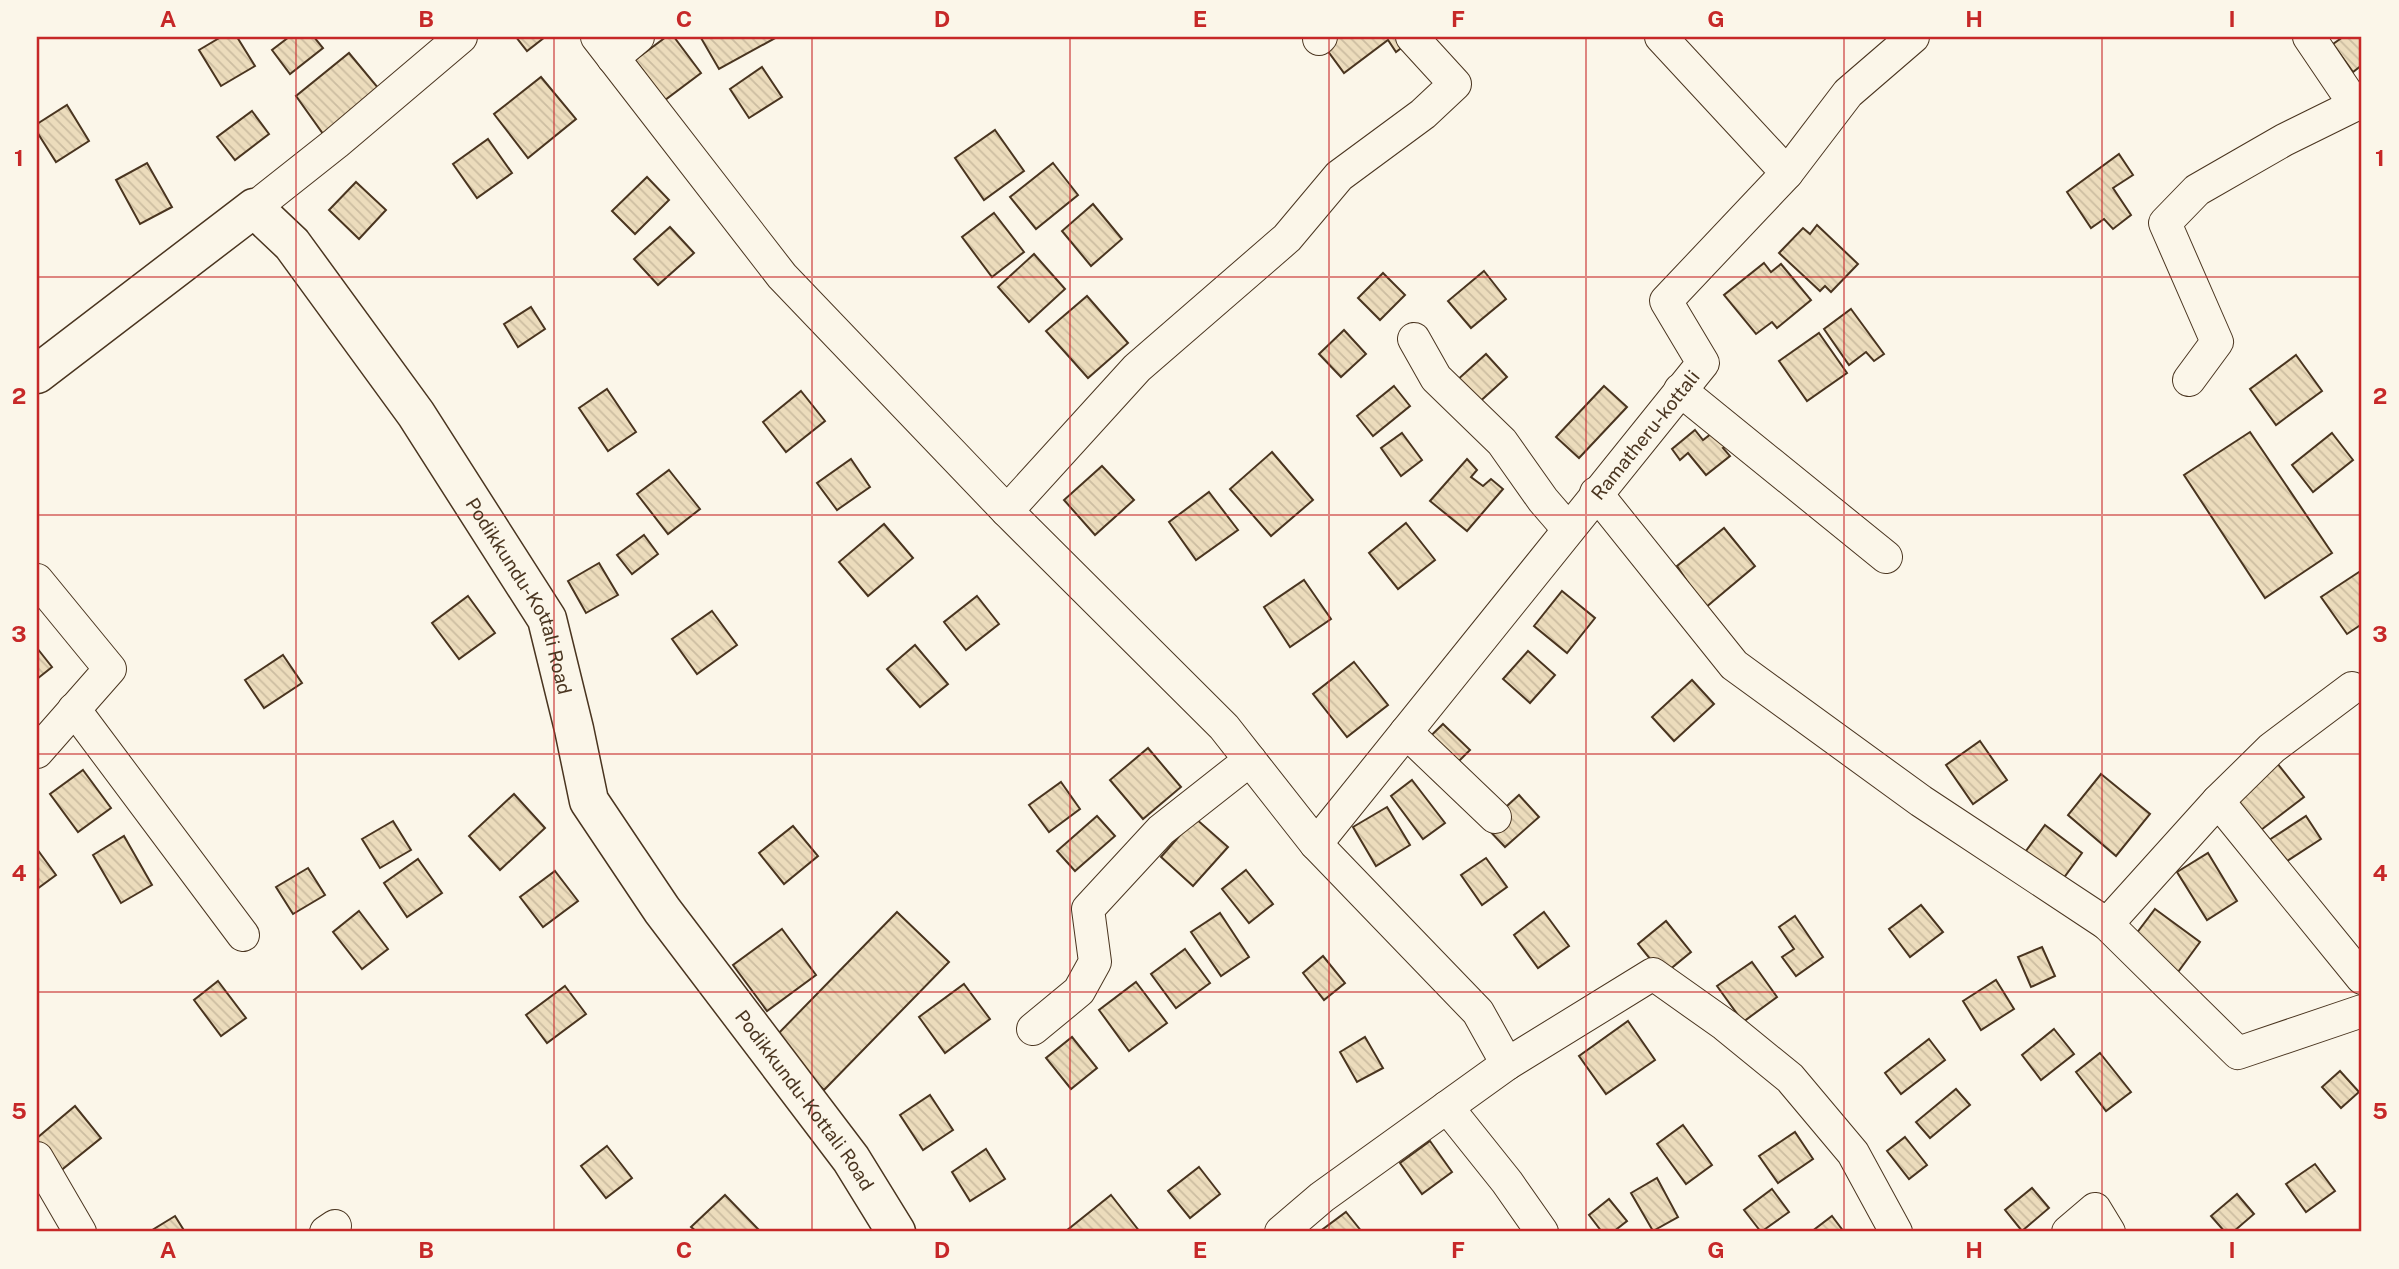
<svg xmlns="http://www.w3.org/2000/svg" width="2399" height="1269" font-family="'Public Sans',sans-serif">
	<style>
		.building { fill: url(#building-back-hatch); stroke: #4a3520; stroke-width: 2 }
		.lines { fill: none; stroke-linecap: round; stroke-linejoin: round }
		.minor-casing { stroke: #4a3520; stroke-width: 34 }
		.major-casing { stroke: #4a3520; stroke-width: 41 }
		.minor { stroke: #fbf6e9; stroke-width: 32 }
		.major { stroke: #fbf6e9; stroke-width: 38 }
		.grid { fill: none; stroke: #c62828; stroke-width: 2; stroke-opacity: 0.55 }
		.labels { text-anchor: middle; stroke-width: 5; stroke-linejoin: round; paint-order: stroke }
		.street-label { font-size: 19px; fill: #4a3520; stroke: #fbf6e9 }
		.neatline { fill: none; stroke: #c62828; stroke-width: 2.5 }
		.grid-label { font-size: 23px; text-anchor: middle; font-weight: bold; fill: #c62828 }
	</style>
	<defs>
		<pattern id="building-back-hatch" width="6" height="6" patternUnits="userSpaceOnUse" patternTransform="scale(1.75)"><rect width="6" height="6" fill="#ecdcbc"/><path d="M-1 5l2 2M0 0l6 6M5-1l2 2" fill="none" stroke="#ccbda1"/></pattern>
	</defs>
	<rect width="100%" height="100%" fill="#fbf6e9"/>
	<g class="building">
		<polygon points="221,37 237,37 255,66 221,86 199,50"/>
		<polygon points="289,37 314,37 323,48 290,74 272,50"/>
		<polygon points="516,37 545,37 527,51"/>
		<polygon points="666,37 674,37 701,73 665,100 635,60"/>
		<polygon points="703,37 777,37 719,69 701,38"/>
		<polygon points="1321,37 1405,37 1409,42 1396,52 1388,40 1344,73 1319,39"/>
		<polygon points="2343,37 2360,37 2362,41 2362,65 2353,72 2333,44"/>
		<polygon points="349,53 384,95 326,138 296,96"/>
		<polygon points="762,67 782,97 749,118 730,89"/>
		<polygon points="541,77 576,119 528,158 494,114"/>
		<polygon points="67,105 89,141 56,162 37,132 37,124"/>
		<polygon points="252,111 269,134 235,160 217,137"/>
		<polygon points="995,130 1024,171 984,200 955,158"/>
		<polygon points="488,139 512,173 477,198 453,164"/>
		<polygon points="2119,154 2133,175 2113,188 2131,215 2113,229 2104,219 2091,228 2067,192"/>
		<polygon points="147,163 172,207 140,224 116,180"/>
		<polygon points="1053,163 1078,195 1036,229 1010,197"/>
		<polygon points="647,177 669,200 635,234 612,211"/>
		<polygon points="356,182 386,210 359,239 329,210"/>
		<polygon points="1093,204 1122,239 1091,266 1062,231"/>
		<polygon points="994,213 1024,252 992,277 962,237"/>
		<polygon points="1817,225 1858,264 1831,292 1825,286 1820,291 1779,253 1803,228 1810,234"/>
		<polygon points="670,227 694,253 658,285 634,259"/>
		<polygon points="1034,254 1065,289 1029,322 998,287"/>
		<polygon points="1764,263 1771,272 1781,264 1811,300 1777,328 1772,322 1756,334 1724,295"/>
		<polygon points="1484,271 1506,299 1471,328 1448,301"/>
		<polygon points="1383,273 1405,295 1380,320 1358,298"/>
		<polygon points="1087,296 1128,343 1088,378 1046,331"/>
		<polygon points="531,307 545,329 518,347 504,324"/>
		<polygon points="1851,309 1884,354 1874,361 1866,352 1849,365 1824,329"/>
		<polygon points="1344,330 1366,354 1341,377 1319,354"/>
		<polygon points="1819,333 1847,373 1807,401 1779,361"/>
		<polygon points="1486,354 1507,377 1476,405 1455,382"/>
		<polygon points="2296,355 2322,391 2276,425 2250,389"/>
		<polygon points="1394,386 1410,406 1373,436 1357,416"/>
		<polygon points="1604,386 1627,407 1579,458 1556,437"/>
		<polygon points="607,389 636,432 608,451 579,408"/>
		<polygon points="801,391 825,421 786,452 763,422"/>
		<polygon points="1695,430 1703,440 1716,430 1728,445 1723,448 1730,456 1706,475 1688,453 1680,460 1672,449"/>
		<polygon points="2250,432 2332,553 2265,598 2184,475"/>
		<polygon points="1402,433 1422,460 1401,476 1381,448"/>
		<polygon points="2332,433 2353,460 2313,492 2292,465"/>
		<polygon points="1272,452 1313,500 1271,536 1230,489"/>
		<polygon points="851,459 870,487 837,510 817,483"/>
		<polygon points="1467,459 1477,470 1471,477 1483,486 1491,479 1503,489 1467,531 1430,501"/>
		<polygon points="1102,466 1134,500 1095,535 1064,500"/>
		<polygon points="669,470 700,509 668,534 637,494"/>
		<polygon points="1209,492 1238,530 1196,560 1169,522"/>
		<polygon points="1406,523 1435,560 1398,589 1369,553"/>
		<polygon points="884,524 913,558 868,596 839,562"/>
		<polygon points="1724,528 1755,566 1705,608 1677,566"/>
		<polygon points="644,535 658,554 632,574 617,555"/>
		<polygon points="599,563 618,595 586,613 568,581"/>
		<polygon points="2362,570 2362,624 2347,634 2321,597"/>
		<polygon points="1304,580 1331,619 1290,647 1264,607"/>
		<polygon points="1562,591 1595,618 1567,653 1534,626"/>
		<polygon points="468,596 495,633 459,659 432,623"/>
		<polygon points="977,596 999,624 966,650 944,622"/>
		<polygon points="712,611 737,645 697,674 672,639"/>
		<polygon points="915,645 948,684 920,707 887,669"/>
		<polygon points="37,648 52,667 37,679"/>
		<polygon points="1528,651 1555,675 1530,703 1503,679"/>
		<polygon points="283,655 302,683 264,708 245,680"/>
		<polygon points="1354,662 1388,705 1347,737 1313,694"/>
		<polygon points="1692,680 1714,704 1674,741 1652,717"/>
		<polygon points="1443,724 1470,750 1437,783 1410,756"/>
		<polygon points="1980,741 2007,780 1973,804 1946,765"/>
		<polygon points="1148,748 1181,787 1143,819 1110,780"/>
		<polygon points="2277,763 2304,797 2261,830 2231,800"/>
		<polygon points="83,770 111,808 78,832 50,794"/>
		<polygon points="2101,774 2150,814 2116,856 2068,815"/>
		<polygon points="1412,780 1445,823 1423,839 1391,796"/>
		<polygon points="1061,782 1080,809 1049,832 1029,805"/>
		<polygon points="514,794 545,828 500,870 469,836"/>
		<polygon points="1519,795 1539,817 1505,847 1485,826"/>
		<polygon points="1387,807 1410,845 1376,866 1353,827"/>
		<polygon points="1097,816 1115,836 1075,871 1057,851"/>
		<polygon points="2306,816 2321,839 2281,865 2266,842"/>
		<polygon points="1195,818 1228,847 1193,886 1161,857"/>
		<polygon points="393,821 411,850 380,868 362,839"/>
		<polygon points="2045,825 2082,853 2060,883 2023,855"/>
		<polygon points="793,826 818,856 784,884 759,853"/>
		<polygon points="124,836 152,885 121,903 93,855"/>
		<polygon points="37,849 56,875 37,889"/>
		<polygon points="2208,853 2237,901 2207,920 2177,872"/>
		<polygon points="1486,858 1507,887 1482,905 1461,875"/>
		<polygon points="418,859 442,893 407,917 384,883"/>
		<polygon points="308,868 325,895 293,914 276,887"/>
		<polygon points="1246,870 1273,904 1249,923 1222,889"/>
		<polygon points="555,871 578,901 543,927 520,897"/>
		<polygon points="1921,905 1943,932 1910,957 1889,929"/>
		<polygon points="2155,909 2200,942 2178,972 2133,938"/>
		<polygon points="359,911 388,949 362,969 333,932"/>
		<polygon points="897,912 949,962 824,1090 773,1039"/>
		<polygon points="1544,912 1569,946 1538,968 1514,935"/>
		<polygon points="1220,913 1249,957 1221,976 1191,932"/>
		<polygon points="1795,916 1823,957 1796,976 1782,957 1794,949 1779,927"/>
		<polygon points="1666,921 1691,952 1663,975 1638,944"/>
		<polygon points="782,929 816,975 767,1011 733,965"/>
		<polygon points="2042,947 2055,976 2031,987 2018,957"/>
		<polygon points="1185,949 1210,983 1176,1008 1151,974"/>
		<polygon points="1323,956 1345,983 1324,1000 1303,973"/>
		<polygon points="1752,962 1777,997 1743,1022 1717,986"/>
		<polygon points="1996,980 2014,1009 1981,1030 1963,1001"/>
		<polygon points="218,981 246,1018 221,1036 194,1000"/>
		<polygon points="1136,982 1167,1023 1129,1051 1099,1010"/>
		<polygon points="964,984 990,1019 945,1053 919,1017"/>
		<polygon points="565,986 586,1014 547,1043 526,1015"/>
		<polygon points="1628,1021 1655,1060 1606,1094 1579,1056"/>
		<polygon points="2054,1029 2074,1054 2041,1080 2022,1055"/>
		<polygon points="1072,1037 1097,1068 1071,1089 1046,1058"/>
		<polygon points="1365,1037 1383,1068 1357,1082 1340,1052"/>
		<polygon points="1929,1039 1945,1060 1901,1094 1885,1073"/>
		<polygon points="2100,1053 2131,1092 2106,1111 2076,1072"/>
		<polygon points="2340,1071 2359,1092 2341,1108 2322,1087"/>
		<polygon points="1956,1089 1970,1105 1930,1138 1916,1122"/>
		<polygon points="930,1095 953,1130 923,1150 900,1115"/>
		<polygon points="75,1106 101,1138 59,1172 37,1145 37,1138"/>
		<polygon points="1683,1125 1712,1165 1686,1184 1657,1144"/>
		<polygon points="1795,1132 1813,1159 1778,1183 1759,1156"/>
		<polygon points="1905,1137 1927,1165 1909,1179 1887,1151"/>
		<polygon points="1430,1141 1452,1172 1422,1194 1400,1163"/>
		<polygon points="607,1146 632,1178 606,1198 581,1166"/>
		<polygon points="986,1149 1005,1179 970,1201 952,1172"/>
		<polygon points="2315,1164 2335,1191 2306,1212 2286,1184"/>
		<polygon points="1199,1167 1220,1194 1190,1218 1168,1191"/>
		<polygon points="1657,1178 1678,1217 1653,1231 1631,1193"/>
		<polygon points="2032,1188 2049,1208 2022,1231 2005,1210"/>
		<polygon points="1772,1189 1789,1212 1761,1232 1744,1210"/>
		<polygon points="2237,1194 2254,1214 2233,1232 2225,1232 2211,1216"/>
		<polygon points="725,1195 758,1229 755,1232 697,1232 691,1227"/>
		<polygon points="1111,1195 1140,1232 1066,1232 1066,1231"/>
		<polygon points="1609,1199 1627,1221 1613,1232 1602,1232 1589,1215"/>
		<polygon points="1346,1212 1362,1232 1319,1232"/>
		<polygon points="175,1216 185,1232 149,1232"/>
		<polygon points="1832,1216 1844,1232 1811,1232"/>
	</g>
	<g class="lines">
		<g class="minor-casing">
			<g id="minor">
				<polyline points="597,37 782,276 1007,511 1224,727 1316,844 1478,1012 1507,1064 1322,1197 1281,1232"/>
				<polyline points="2309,37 2355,105 2362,105"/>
				<polyline points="1319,39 1321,37"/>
				<polyline points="613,58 638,37"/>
				<polyline points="1787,173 1848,93 1913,37"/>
				<polyline points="254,208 336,143 461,37"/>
				<polyline points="1414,339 1436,378 1502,442 1543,500 1568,529"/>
				<polyline points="2189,380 2217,342 2165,223 2197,190 2284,140 2355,105"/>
				<polyline points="1680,390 1886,557"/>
				<polyline points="1596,493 1734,665 1921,801 2107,924 2218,801 2362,978"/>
				<polyline points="1007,511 1137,368 1287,238 1339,176 1423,114 1455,84 1412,37"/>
				<polyline points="37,580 110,669 37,752"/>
				<polyline points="74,709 243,935"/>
				<polyline points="1406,732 1495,817"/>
				<polyline points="2218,801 2272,748 2352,688"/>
				<path id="s1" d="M1316,844l387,-481 -37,-62 121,-128 -126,-136"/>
				<polyline points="2107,924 2238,1053 2362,1011"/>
				<polyline points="1033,1029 1079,991 1095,962 1088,909 1161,830 1250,760"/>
				<polyline points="1507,1064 1653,974 1725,1025 1790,1078 1853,1153 1896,1232"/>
				<polyline points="1447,1107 1507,1182 1542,1232"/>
				<polyline points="37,1158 80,1232"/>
				<polyline points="326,1232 335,1226"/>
				<polyline points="2068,1232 2095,1209 2109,1232"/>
			</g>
		</g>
		<g class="major-casing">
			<g id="major">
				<path id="s2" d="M37,374l217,-166 38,36 124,170 131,205 27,110 15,72 73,109 189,249 45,73"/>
			</g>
		</g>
		<use href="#minor" class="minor"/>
		<use href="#major" class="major"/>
	</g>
	<path class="grid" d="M296,37v1195M554,37v1195M812,37v1195M1070,37v1195M1329,37v1195M1586,37v1195M1844,37v1195M2102,37v1195M37,277h2325M37,515h2325M37,754h2325M37,992h2325"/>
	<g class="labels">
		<g class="street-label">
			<text dy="7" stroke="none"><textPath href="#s1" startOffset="525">Ramatheru-kottali</textPath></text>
			<text dy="7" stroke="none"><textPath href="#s2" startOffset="747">Podikkundu-Kottali Road</textPath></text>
			<text dy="7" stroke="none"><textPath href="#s2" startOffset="1335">Podikkundu-Kottali Road</textPath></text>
		</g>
	</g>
	<rect width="2399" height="1269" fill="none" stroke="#fbf6e9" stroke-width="77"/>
	<rect x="38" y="38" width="2322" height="1192" class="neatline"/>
	<g class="grid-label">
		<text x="168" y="27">A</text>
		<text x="426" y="27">B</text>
		<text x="684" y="27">C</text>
		<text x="942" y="27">D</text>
		<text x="1200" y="27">E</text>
		<text x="1458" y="27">F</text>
		<text x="1716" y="27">G</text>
		<text x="1974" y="27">H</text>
		<text x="2232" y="27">I</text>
		<text x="19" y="166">1</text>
		<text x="2380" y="166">1</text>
		<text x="19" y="404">2</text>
		<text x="2380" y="404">2</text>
		<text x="19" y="642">3</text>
		<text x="2380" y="642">3</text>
		<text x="19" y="881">4</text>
		<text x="2380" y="881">4</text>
		<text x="19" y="1119">5</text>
		<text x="2380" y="1119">5</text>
		<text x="168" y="1258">A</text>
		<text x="426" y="1258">B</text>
		<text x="684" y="1258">C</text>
		<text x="942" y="1258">D</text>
		<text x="1200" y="1258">E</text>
		<text x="1458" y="1258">F</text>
		<text x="1716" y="1258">G</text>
		<text x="1974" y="1258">H</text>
		<text x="2232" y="1258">I</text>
	</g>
</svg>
